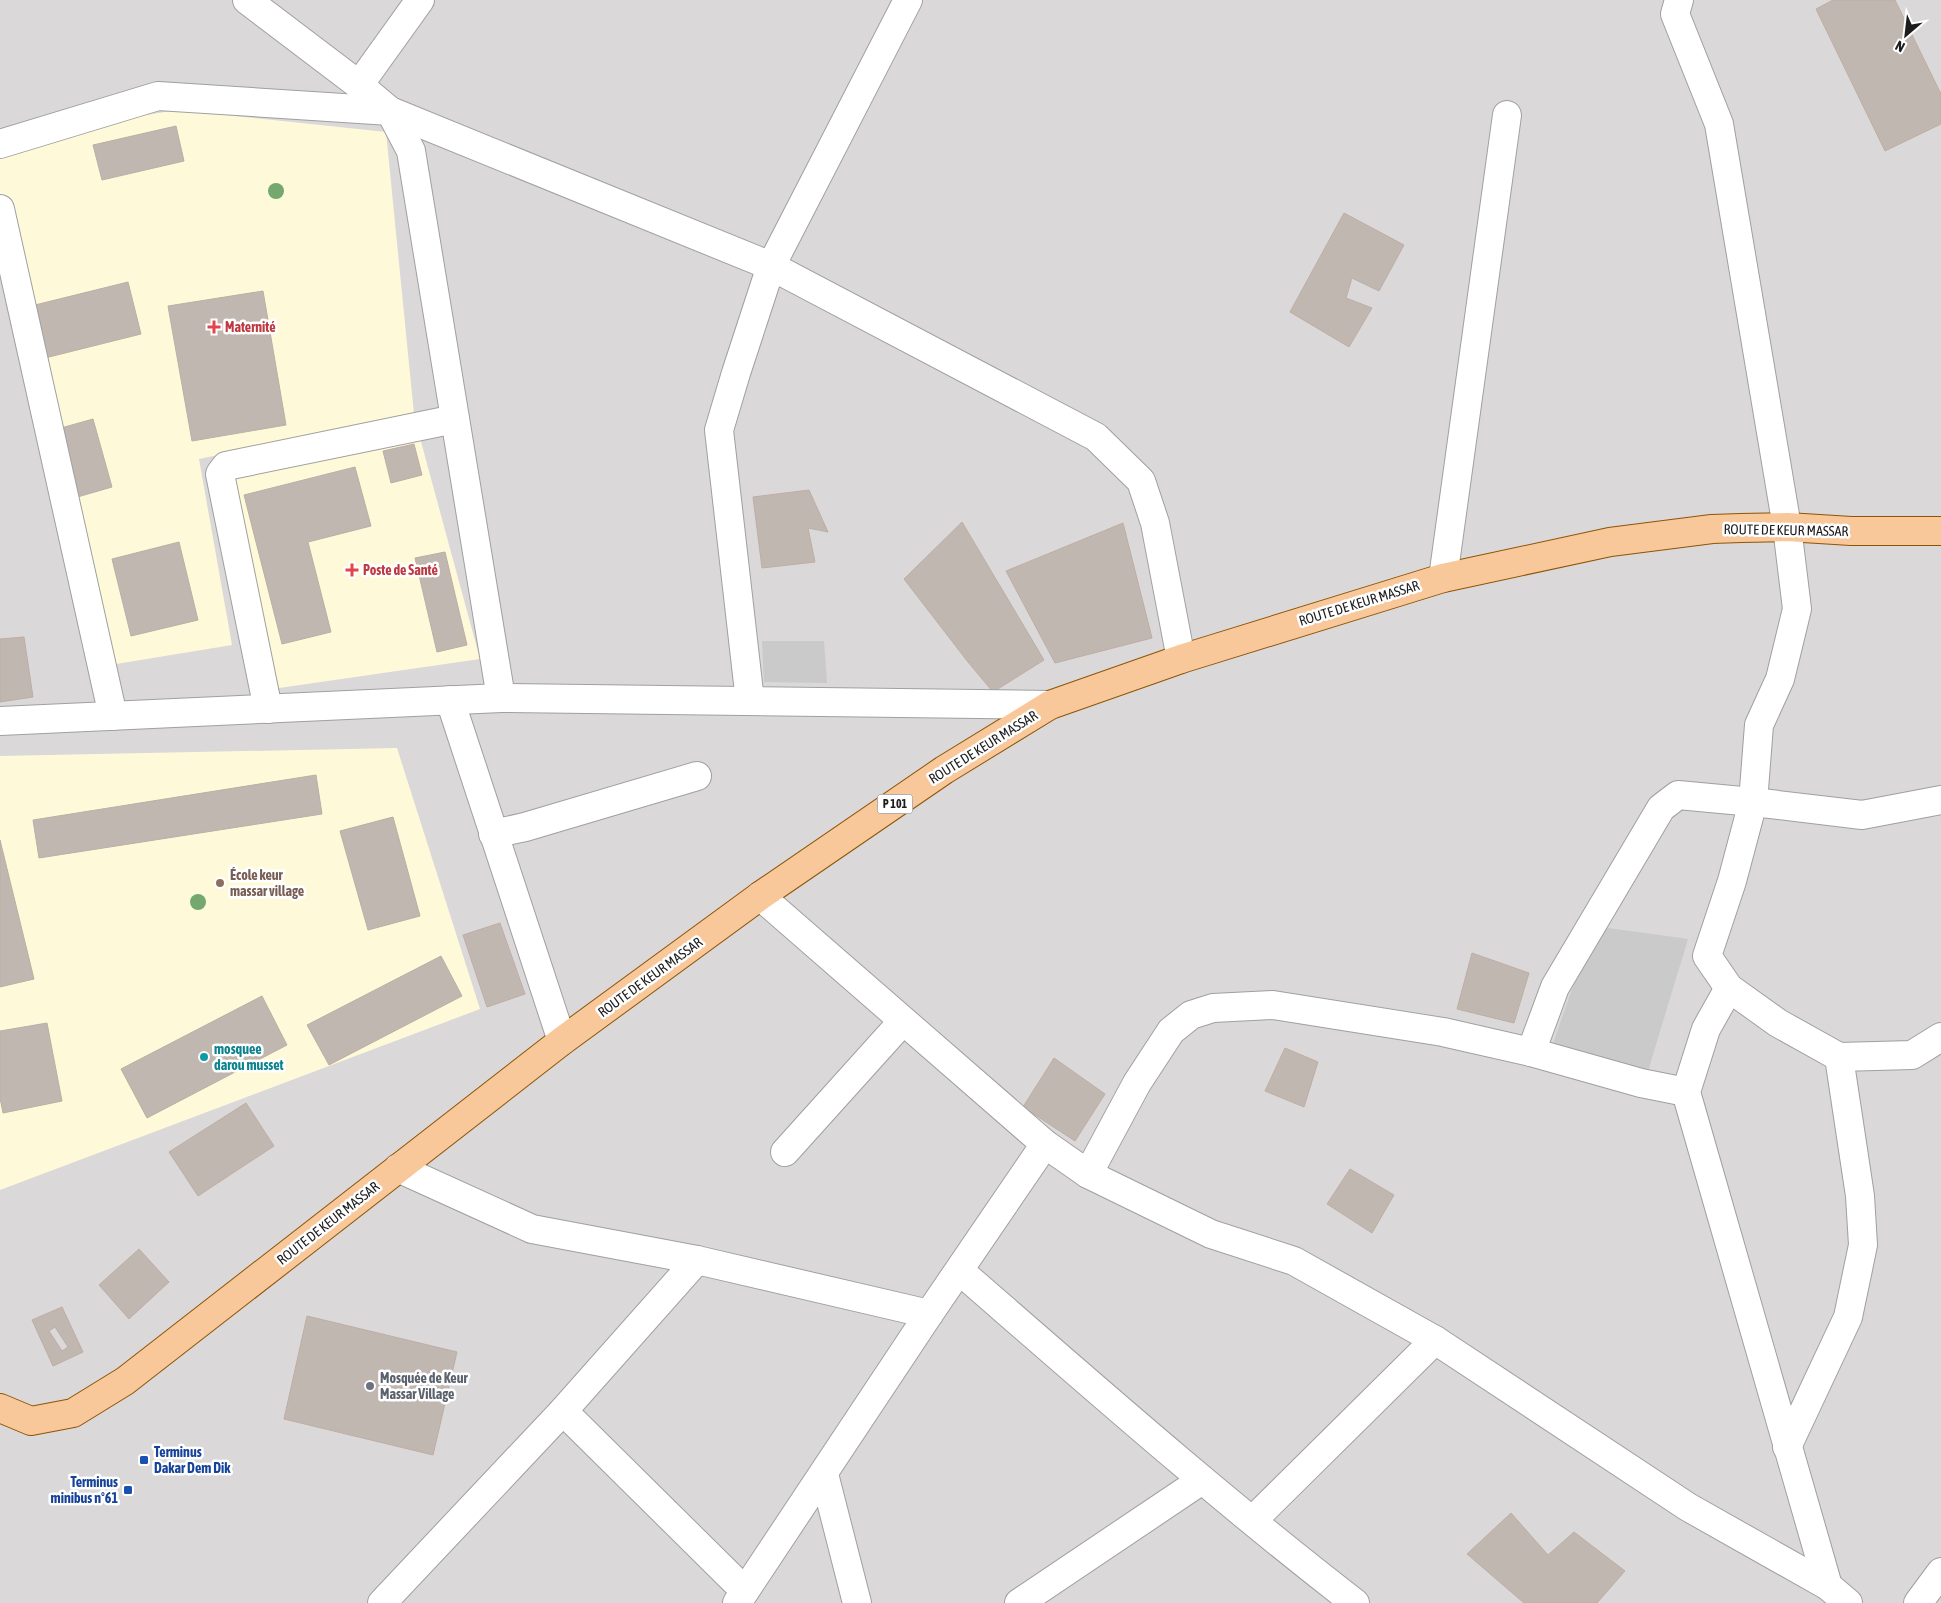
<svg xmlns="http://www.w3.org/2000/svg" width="1941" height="1603" font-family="'Asap Condensed',sans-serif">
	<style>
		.residential { fill: #dad8d9 }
		.education { fill: #fefad9 }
		.religious { fill: #cacaca }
		.building { fill: #c1b7b1; stroke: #beada4; fill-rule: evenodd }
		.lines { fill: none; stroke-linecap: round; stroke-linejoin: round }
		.minor-casing { stroke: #a0a0a0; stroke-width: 30 }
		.major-casing { stroke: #8e5405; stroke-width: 30 }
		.minor { stroke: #fff; stroke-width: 28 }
		.major { stroke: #f8c89b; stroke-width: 28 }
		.tree { fill: #73a86e }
		.health-dot { fill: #e0444e; stroke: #fff; stroke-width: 2 }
		.education-dot { fill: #8d6e63; stroke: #fff; stroke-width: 2 }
		.culture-dot { fill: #0f9aa8; stroke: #fff; stroke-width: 2 }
		.worship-dot { fill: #6b7280; stroke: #fff; stroke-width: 2 }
		.transit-dot { fill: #1a4fb4; stroke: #fff; stroke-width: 2 }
		.labels { text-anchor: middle; stroke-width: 5; stroke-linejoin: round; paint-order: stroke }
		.shield { fill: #fff; stroke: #606060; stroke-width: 1 }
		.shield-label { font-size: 12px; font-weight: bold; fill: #1c1c1c }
		.health-label { font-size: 14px; font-weight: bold; fill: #be3a42; stroke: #fff; text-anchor: start }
		.street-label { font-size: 14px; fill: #1c1c1c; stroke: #fff }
		.education-label { font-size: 14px; font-weight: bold; fill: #785e54; stroke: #fff; text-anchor: start }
		.culture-label { font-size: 14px; font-weight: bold; fill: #0d838f; stroke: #fff; text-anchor: start }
		.worship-label { font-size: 14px; font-weight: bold; fill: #5b616d; stroke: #fff; text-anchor: start }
		.transit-label { font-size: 14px; font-weight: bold; fill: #164399; stroke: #fff; text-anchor: start }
	</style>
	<rect width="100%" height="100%" fill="#ede8e1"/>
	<rect class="residential" x="0" y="0" width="1941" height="1603"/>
	<g class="education">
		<polygon points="177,110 386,132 414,414 199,459 232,645 110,665 0,240 0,139"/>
		<polygon points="420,438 480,659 279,688 226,481"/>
		<polygon points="397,748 480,1009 0,1190 0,756"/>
	</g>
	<g class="religious">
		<polygon points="762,641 824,641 827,683 764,682"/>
		<polygon points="1594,926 1688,939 1645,1081 1550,1052"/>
	</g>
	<g class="building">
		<polygon points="1833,0 1895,0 1941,94 1941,124 1885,151 1816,9"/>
		<polygon points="176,126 184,161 102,180 93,145"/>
		<polygon points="1344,213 1404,245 1379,291 1352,278 1346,298 1372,308 1349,347 1290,312"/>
		<polygon points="128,282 141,334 45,358 31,306"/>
		<polygon points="263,291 286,425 192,441 168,306"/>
		<polygon points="93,419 112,487 74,498 54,430"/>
		<polygon points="414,444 422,475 391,483 383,451"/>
		<polygon points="355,467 371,526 308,542 331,632 282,644 244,495"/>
		<polygon points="809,490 828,532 808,528 815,562 762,568 753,497"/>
		<polygon points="962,522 1044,660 993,692 968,662 904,579"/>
		<polygon points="1123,523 1152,638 1055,663 1006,571"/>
		<polygon points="179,542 198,620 131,636 112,559"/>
		<polygon points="445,552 467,645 437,652 415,558"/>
		<polygon points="24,637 33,697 0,702 0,639"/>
		<polygon points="316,775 322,814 39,858 33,820"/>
		<polygon points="393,817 420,916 368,930 340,831"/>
		<polygon points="0,840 34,979 0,987"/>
		<polygon points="500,923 525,994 487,1007 463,935"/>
		<polygon points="1472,953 1529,973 1514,1023 1457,1009"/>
		<polygon points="441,956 462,996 329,1065 307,1025"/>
		<polygon points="262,996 287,1045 147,1118 121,1069"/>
		<polygon points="47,1023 62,1101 3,1113 0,1098 0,1031"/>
		<polygon points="1285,1048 1318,1062 1304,1107 1265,1091"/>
		<polygon points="1054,1058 1105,1094 1075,1141 1023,1107"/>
		<polygon points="246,1103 274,1146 198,1196 169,1152"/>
		<polygon points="1350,1169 1394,1195 1372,1233 1327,1204"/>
		<polygon points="139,1249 169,1282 129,1319 99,1285"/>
		<path d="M62,1307l21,45 -30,14 -21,-46zM55,1327l13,20 -6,4 -13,-20z"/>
		<polygon points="307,1316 457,1352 433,1455 284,1419"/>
		<polygon points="1511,1513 1548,1555 1574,1532 1625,1571 1597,1603 1524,1603 1467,1554"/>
	</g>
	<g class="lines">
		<g class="minor-casing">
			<g id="minor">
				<polyline points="247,0 359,85 390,111 771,266 1096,437 1141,481 1155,523 1181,659"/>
				<polyline points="1679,0 1675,14 1719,124 1787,527 1797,609 1780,679 1759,725 1753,802 1732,881 1707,956 1729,988 1778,1023 1839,1057 1912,1055 1941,1037"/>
				<polyline points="359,85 420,0"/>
				<polyline points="390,111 411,151 501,698"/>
				<polyline points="0,144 158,96 390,111"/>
				<polyline points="0,209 113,716"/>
				<polyline points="1443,578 1507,115"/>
				<polyline points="450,700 562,1041"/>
				<polyline points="750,701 719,430 736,373 771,266 908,0"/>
				<polyline points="268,709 220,474 226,466 455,419"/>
				<polyline points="0,721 501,698 1050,705"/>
				<polyline points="493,834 525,827 697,776"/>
				<polyline points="760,896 1045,1144 1088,1174 1211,1234 1294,1261 1435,1340 1688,1507 1828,1586 1848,1603"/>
				<polyline points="1729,988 1706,1029 1686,1092 1828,1586"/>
				<polyline points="1531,1052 1555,987 1661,808 1678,795 1753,802 1862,815 1941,800"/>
				<polyline points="785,1152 903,1021"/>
				<polyline points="398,1168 532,1229 697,1260 929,1314"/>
				<polyline points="1088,1174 1137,1083 1171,1031 1191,1015 1213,1008 1273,1005 1443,1032 1531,1052 1641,1083 1686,1092"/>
				<path d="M960,1271c130,113 259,227 395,332"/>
				<polyline points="563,1411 745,1591"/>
				<polyline points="1787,1447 1848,1317 1863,1245 1860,1196 1839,1057"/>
				<polyline points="824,1474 857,1603"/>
				<polyline points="1253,1520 1435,1340"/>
				<polyline points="382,1603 563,1411 697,1260"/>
				<polyline points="737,1603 929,1314 1045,1144"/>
				<polyline points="1019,1603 1202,1480"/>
				<polyline points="1918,1603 1941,1572"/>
			</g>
		</g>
		<g class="major-casing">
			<polyline id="major" points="0,1408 31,1421 73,1413 125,1381 562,1041 760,896 944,770 1050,705 1181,659 1443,578 1610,542 1712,529 1741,528 1787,527 1851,531 1941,531"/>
		</g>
		<use href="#minor" class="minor"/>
		<use href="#major" class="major"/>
	</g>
	<g class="tree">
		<circle cx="276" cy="191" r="8"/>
		<circle cx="198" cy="902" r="8"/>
	</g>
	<g class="health-dot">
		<path d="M211.5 319.5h5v5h5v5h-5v5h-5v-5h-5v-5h5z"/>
		<path d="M349.5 562.5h5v5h5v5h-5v5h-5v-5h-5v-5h5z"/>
	</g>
	<circle class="education-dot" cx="220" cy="883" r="5"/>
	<circle class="culture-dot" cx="204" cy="1057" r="5"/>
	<circle class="worship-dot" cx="370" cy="1386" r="5"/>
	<g class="transit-dot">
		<rect x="139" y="1455" width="10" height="10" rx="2.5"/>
		<rect x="123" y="1485" width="10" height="10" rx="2.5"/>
	</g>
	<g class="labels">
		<rect class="shield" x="877.5" y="794.5" width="35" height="19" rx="4"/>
		<g class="shield-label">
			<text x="895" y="808">P 101</text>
		</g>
		<g class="health-label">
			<text x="225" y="332">Maternité</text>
			<text x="363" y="575">Poste de Santé</text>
		</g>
		<g class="street-label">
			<text transform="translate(1786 530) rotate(1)" y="5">ROUTE DE KEUR MASSAR</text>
			<text transform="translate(1359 603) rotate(-17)" y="5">ROUTE DE KEUR MASSAR</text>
			<text transform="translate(983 747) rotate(-32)" y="5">ROUTE DE KEUR MASSAR</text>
			<text transform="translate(650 977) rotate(-36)" y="5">ROUTE DE KEUR MASSAR</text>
			<text transform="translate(328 1223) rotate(-38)" y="5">ROUTE DE KEUR MASSAR</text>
		</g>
		<g class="education-label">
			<text x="230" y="880">École keur<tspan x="230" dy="16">massar village</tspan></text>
		</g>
		<g class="culture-label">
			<text x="214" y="1054">mosquee<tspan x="214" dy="16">darou musset</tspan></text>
		</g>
		<g class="worship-label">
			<text x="380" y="1383">Mosquée de Keur<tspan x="380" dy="16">Massar Village</tspan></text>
		</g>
		<g class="transit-label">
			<text x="154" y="1457">Terminus<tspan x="154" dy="16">Dakar Dem Dik</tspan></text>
			<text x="118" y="1487" text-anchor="end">Terminus<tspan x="118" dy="16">minibus n°61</tspan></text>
		</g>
	</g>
	<g transform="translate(1906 35) rotate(208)" stroke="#ffffff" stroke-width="4" paint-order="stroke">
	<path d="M0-4L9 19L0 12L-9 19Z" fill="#1c1c1c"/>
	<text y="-8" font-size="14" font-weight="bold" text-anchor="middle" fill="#1c1c1c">N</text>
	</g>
</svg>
